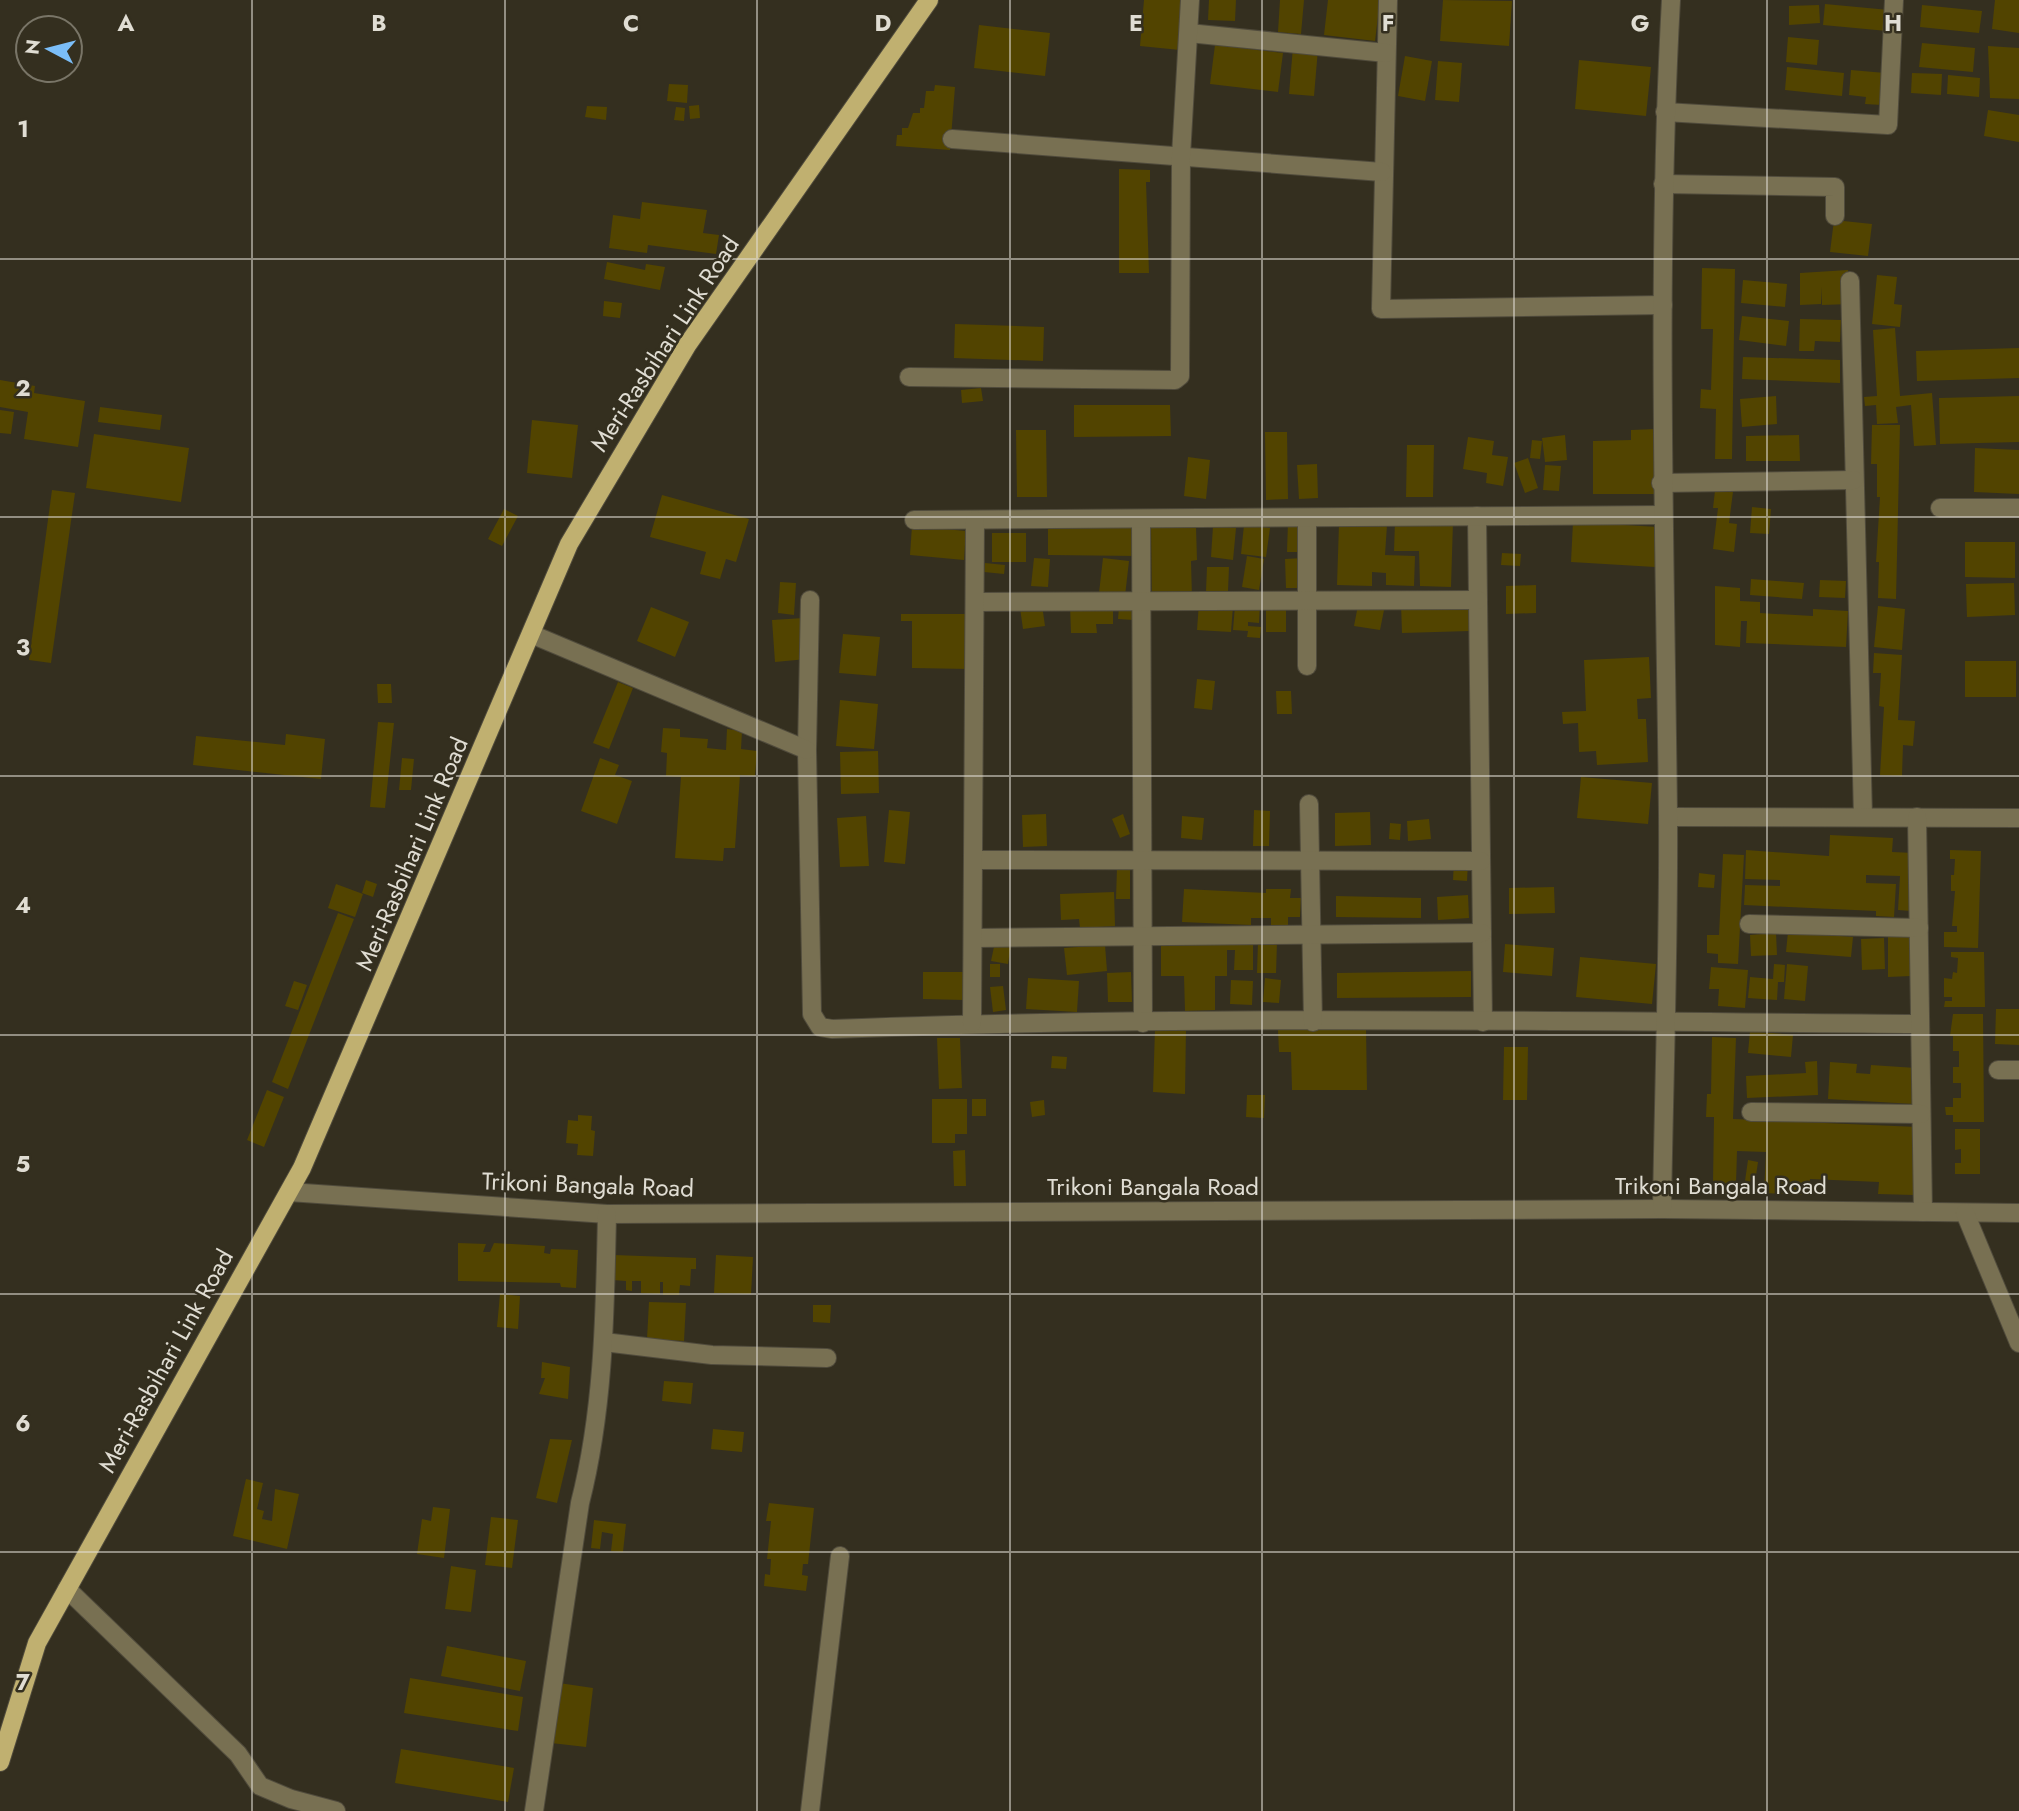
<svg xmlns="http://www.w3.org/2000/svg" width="2019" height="1811" font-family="Jost,sans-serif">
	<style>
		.building { fill: #524400 }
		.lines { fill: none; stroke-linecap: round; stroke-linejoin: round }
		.minor-casing { stroke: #504b3c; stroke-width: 20 }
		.major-casing { stroke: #504b3c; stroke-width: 20 }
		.minor { stroke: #787052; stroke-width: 18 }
		.major { stroke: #c0b070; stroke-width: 18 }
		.grid { fill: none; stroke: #e0ddd3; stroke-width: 2; stroke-opacity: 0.55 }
		.labels { text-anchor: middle; stroke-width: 5; stroke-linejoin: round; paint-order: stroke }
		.street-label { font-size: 24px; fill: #e0ddd3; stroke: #342f1f }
		.grid-label { font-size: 23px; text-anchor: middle; font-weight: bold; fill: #e0ddd3; stroke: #342f1f; stroke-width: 5; stroke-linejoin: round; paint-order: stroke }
	</style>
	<rect width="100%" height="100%" fill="#342f1f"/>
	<g class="building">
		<polygon points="1144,0 1185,0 1180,50 1140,46"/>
		<polygon points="1209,0 1236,0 1235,21 1208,20"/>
		<polygon points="1280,0 1304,0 1301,34 1278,32"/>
		<polygon points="1328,0 1380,0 1375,41 1324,35"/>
		<polygon points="1443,0 1512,1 1509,46 1440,41"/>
		<polygon points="1995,0 2019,0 2019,33 1992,29"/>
		<polygon points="1825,4 1889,10 1887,31 1823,25"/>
		<polygon points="1819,5 1820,23 1789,25 1789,6"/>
		<polygon points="1922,5 1982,11 1979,33 1920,27"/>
		<polygon points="979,25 1050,33 1045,76 974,68"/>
		<polygon points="1788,37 1819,40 1817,65 1786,62"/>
		<polygon points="1922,43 1975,48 1973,72 1919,67"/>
		<polygon points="1215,45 1283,53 1278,92 1210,84"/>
		<polygon points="1988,46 2019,48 2019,99 1990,98"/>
		<polygon points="1293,47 1318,49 1314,96 1289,94"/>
		<polygon points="1405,56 1432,61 1425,101 1398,96"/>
		<polygon points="1579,60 1651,67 1646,116 1575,109"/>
		<polygon points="1438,61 1462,63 1459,102 1435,100"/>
		<polygon points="1787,67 1844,73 1842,96 1785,90"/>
		<polygon points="1851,70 1885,73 1882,105 1865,104 1866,97 1849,95"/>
		<polygon points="1912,73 1942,74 1941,95 1911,93"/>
		<polygon points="1948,75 1980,78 1979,97 1947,94"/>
		<polygon points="669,84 688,85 687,103 667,101"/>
		<polygon points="935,85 955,87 950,150 896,146 897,135 902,135 902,128 908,128 913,113 920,113 920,108 924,108 926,91 934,91"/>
		<polygon points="699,105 700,118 690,119 689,106"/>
		<polygon points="587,106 607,107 606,120 585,117"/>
		<polygon points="676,107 685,108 684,121 674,120"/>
		<polygon points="1988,110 2019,115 2019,142 1984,136"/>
		<polygon points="1119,169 1150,170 1150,182 1146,182 1149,273 1119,273"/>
		<polygon points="642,202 707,210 703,233 719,235 716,254 648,245 647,253 609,248 613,215 640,219"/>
		<polygon points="1834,220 1872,224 1868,256 1830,252"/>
		<polygon points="607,262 645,270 646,264 665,267 660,290 604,279"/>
		<polygon points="1702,268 1735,269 1732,459 1715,459 1716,409 1700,408 1701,389 1711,390 1713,329 1701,329"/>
		<polygon points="1848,270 1850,304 1822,305 1822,287 1821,304 1800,305 1800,273"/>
		<polygon points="1877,275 1897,277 1894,304 1902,305 1900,327 1872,324"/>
		<polygon points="1743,280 1787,284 1785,307 1741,303"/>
		<polygon points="604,301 622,303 620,318 603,316"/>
		<polygon points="1742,316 1789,321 1786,346 1739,340"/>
		<polygon points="1800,319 1841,320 1840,342 1815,341 1814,351 1799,351"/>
		<polygon points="955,324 1044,327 1043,361 954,358"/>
		<polygon points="1895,328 1900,396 1932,393 1936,445 1914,446 1911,405 1896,407 1898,423 1877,424 1876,405 1865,406 1864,397 1877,396 1873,330"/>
		<polygon points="2019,348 2019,378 1917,381 1916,351"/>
		<polygon points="1743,357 1840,360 1840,383 1742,379"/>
		<polygon points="0,380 35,386 34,393 85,401 78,447 24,439 28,412 0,407"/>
		<polygon points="981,388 983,401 962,403 961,390"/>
		<polygon points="1776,396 1777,424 1742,427 1740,399"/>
		<polygon points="2019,396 2019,442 1940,444 1939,398"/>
		<polygon points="1074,405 1170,405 1171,436 1074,437"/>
		<polygon points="100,407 162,415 160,430 98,422"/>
		<polygon points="0,410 14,412 11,434 0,433"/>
		<polygon points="532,420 578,425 572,478 527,473"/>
		<polygon points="1872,425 1900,425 1896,599 1878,598 1879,562 1876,562 1880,497 1877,497 1877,464 1871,464"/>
		<polygon points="1656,429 1656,494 1593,494 1593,441 1631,440 1631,430"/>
		<polygon points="1016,430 1046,430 1047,497 1017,497"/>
		<polygon points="1265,432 1287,432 1288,499 1266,500"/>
		<polygon points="94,434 189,448 181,502 86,488"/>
		<polygon points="1565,435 1567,460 1545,462 1542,438"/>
		<polygon points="1799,435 1800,461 1746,461 1746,436"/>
		<polygon points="1468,437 1494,441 1492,455 1508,457 1503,486 1486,483 1487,473 1463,469"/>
		<polygon points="1532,440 1542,441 1540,459 1530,458"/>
		<polygon points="1407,445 1434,445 1433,497 1406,497"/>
		<polygon points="1975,448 2019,450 2019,494 1974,492"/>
		<polygon points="1188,457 1210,460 1206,499 1184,496"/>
		<polygon points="1528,458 1538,488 1525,493 1514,463"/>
		<polygon points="1317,464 1318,498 1299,499 1297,465"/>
		<polygon points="1545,465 1561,466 1559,491 1543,490"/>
		<polygon points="1716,482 1734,484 1729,523 1737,524 1734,552 1713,549 1718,508 1713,508"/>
		<polygon points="52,490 75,493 51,663 29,660"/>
		<polygon points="662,495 749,519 736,562 726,559 720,579 700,574 706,552 650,537"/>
		<polygon points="1752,507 1771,509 1769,534 1750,533"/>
		<polygon points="504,509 518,516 502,546 488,539"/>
		<polygon points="1395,521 1453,522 1451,587 1420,586 1419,551 1394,551"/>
		<polygon points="1288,522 1305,522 1304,552 1287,552"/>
		<polygon points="1573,522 1658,527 1655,567 1571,562"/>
		<polygon points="1339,524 1387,525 1385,555 1415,556 1414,586 1386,585 1386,573 1372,572 1372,586 1337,585"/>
		<polygon points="1048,525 1138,525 1138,556 1048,555"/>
		<polygon points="1244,525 1270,528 1266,557 1241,554"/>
		<polygon points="912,526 966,531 964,560 910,555"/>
		<polygon points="1213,526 1236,528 1233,560 1211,557"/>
		<polygon points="1196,527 1197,560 1191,561 1192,598 1152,599 1151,528"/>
		<rect x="992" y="533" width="34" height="29"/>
		<polygon points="1965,542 2015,542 2015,578 1965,577"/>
		<polygon points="1502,553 1521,554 1520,566 1501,565"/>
		<polygon points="1247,556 1264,559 1259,590 1242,587"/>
		<polygon points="1034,558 1050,559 1048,587 1031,586"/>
		<polygon points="1103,558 1129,561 1125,596 1099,593"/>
		<polygon points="1303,558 1303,588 1286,588 1285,559"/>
		<polygon points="985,563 1005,565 1004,574 984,572"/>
		<polygon points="1207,567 1229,567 1228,591 1206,591"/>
		<polygon points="1751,579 1804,583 1802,599 1750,595"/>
		<polygon points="1820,580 1846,581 1845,598 1819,597"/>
		<polygon points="780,582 796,583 794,615 778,613"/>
		<polygon points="2014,583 2015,615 1967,617 1966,584"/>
		<polygon points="1536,585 1536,613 1506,614 1506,586"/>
		<polygon points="1715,586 1740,588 1740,601 1760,602 1760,613 1813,616 1813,609 1848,611 1846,647 1746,643 1747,621 1741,621 1740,647 1715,645"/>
		<polygon points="1359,600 1385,605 1380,630 1354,626"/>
		<polygon points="1199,603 1233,606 1231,632 1197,630"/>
		<polygon points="1260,603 1259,623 1248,622 1248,626 1261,627 1260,638 1247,637 1248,631 1233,630 1235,605"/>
		<polygon points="1469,603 1470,631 1402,633 1401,604"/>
		<polygon points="1113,604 1113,624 1096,624 1097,633 1071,633 1070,605"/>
		<polygon points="1042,605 1045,626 1023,629 1020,608"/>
		<rect x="1266" y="605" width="20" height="27"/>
		<polygon points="1878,606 1905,609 1902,650 1874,647"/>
		<polygon points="651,607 689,622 675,657 637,641"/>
		<polygon points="1119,607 1135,608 1134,620 1118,619"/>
		<polygon points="901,614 971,614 970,669 912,668 912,621 901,621"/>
		<polygon points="804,618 807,659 775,662 772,620"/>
		<polygon points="843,634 880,637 876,676 839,673"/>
		<polygon points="1874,653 1902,655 1898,720 1915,721 1913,746 1903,745 1902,776 1880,775 1884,707 1879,706 1881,673 1873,673"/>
		<polygon points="1649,657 1651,698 1637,699 1638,719 1646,719 1648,762 1597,765 1596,751 1579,752 1578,723 1563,724 1562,712 1586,711 1584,660"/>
		<rect x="1965" y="661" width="51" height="36"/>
		<polygon points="1197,679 1215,681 1212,710 1194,708"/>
		<polygon points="618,682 633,688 609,749 593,743"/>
		<polygon points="377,684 391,684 392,703 378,703"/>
		<polygon points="1276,691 1291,691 1292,714 1277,714"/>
		<polygon points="840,700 878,704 874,749 836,746"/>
		<polygon points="378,722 394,723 385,808 370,807"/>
		<polygon points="663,728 680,729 680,737 708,739 707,748 726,750 727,729 742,731 741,749 757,751 755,776 740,775 735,848 724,848 723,861 675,858 681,777 666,776 667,753 661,752"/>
		<polygon points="286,734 325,739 321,779 193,765 196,736 285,745"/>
		<polygon points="878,751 879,793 841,794 840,752"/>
		<polygon points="402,758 414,759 411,790 399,790"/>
		<polygon points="600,758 619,765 615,775 632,781 617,824 581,811"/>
		<polygon points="1581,777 1652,783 1648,824 1577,818"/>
		<polygon points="889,810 910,812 905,864 884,862"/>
		<polygon points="1254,810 1270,811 1269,846 1253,846"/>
		<polygon points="1370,812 1371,845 1335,846 1335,813"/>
		<polygon points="1046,814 1047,846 1023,847 1022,815"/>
		<polygon points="1123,814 1130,834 1120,838 1112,819"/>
		<polygon points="866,816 869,866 840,867 837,818"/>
		<polygon points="1182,816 1204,818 1202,840 1181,838"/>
		<polygon points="1429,819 1431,839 1408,841 1407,821"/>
		<polygon points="1390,823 1401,824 1400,840 1389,839"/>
		<polygon points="1830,835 1893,838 1892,852 1914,853 1911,911 1898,910 1900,876 1866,875 1866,883 1896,884 1894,917 1876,916 1876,911 1744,905 1745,885 1780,886 1780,880 1745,879 1746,850 1829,856"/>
		<polygon points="1950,850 1981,851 1978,948 1944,947 1944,932 1957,932 1957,926 1952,926 1955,891 1951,891 1951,875 1954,875 1955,859 1950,859"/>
		<polygon points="1723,854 1744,855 1738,964 1718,963 1718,954 1707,953 1707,935 1719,935"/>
		<polygon points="1454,861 1468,862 1467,881 1453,880"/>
		<polygon points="1117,867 1130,867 1130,899 1116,899"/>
		<polygon points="1699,873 1715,875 1714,888 1698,887"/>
		<polygon points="366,880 377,884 373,897 362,893"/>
		<polygon points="336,884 363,894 355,917 328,908"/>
		<polygon points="1554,887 1555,913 1509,914 1509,888"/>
		<polygon points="1184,889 1266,893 1266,889 1291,889 1290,898 1301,898 1300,917 1288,917 1288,926 1271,925 1271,918 1251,918 1251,925 1182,922"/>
		<polygon points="1114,892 1115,926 1080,928 1079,919 1061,920 1060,894"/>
		<polygon points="1468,895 1469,918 1438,920 1437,897"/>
		<polygon points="1336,896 1421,898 1421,918 1336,917"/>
		<polygon points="338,913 354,919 288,1089 272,1082"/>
		<polygon points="1788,932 1853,937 1851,957 1786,952"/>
		<polygon points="1776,933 1777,955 1751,956 1750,935"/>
		<polygon points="1888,935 1911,935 1911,976 1888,977"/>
		<polygon points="1884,938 1885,969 1862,970 1861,939"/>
		<polygon points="1253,940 1253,970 1234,970 1235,950 1227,950 1227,976 1215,976 1215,1010 1185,1011 1184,976 1161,976 1161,941"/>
		<polygon points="1258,941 1277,941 1276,973 1257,973"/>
		<polygon points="995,942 1011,945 1008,964 991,961"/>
		<polygon points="1505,944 1554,948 1552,976 1503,972"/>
		<polygon points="1105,945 1107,971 1067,975 1064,948"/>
		<polygon points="1951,952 1984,952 1985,1007 1944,1007 1945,1001 1952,1001 1952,997 1944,997 1944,978 1952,979 1953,972 1957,973 1958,958 1951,957"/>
		<polygon points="1580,957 1656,964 1652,1004 1576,997"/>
		<rect x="990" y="964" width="10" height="13"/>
		<polygon points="1774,964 1785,965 1784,982 1778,982 1777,1000 1748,998 1750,977 1773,979"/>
		<polygon points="1787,964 1808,966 1805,1001 1784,999"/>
		<polygon points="1711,967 1748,970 1745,1008 1718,1006 1719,989 1709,989"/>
		<polygon points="1471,971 1471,997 1337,998 1337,973"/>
		<polygon points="923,972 965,972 965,1000 923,999"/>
		<polygon points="1131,972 1132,1002 1108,1002 1107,973"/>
		<polygon points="1028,978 1079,981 1077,1012 1026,1009"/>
		<polygon points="1265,978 1281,980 1279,1003 1263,1002"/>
		<polygon points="1231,980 1253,981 1252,1005 1230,1004"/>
		<polygon points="294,981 307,985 298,1010 285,1006"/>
		<polygon points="1003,986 1006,1010 993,1012 990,987"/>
		<polygon points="1996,1009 2019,1009 2019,1045 1995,1044"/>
		<polygon points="1953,1014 1983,1014 1984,1122 1953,1122 1953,1115 1946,1115 1945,1107 1953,1107 1953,1098 1961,1098 1961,1083 1953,1083 1953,1067 1959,1067 1959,1051 1953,1051 1953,1036 1950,1036"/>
		<polygon points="1155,1028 1186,1028 1185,1094 1153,1092"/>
		<polygon points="1366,1028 1367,1090 1292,1090 1291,1052 1279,1052 1278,1030"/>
		<polygon points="1750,1031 1793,1035 1791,1057 1748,1053"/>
		<polygon points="1712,1037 1736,1038 1733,1119 1918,1127 1914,1195 1878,1194 1879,1182 1810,1179 1809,1195 1764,1193 1766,1152 1737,1151 1736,1184 1713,1183 1714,1117 1706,1117 1707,1094 1711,1094"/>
		<polygon points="937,1038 960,1038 962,1088 939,1089"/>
		<polygon points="1504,1047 1528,1047 1527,1100 1503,1100"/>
		<polygon points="1052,1056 1067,1057 1066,1069 1051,1068"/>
		<polygon points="1817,1061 1818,1095 1747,1098 1746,1076 1806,1073 1805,1062"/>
		<polygon points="1830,1062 1857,1064 1856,1073 1870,1074 1871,1065 1916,1068 1914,1104 1828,1099"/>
		<polygon points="267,1090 284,1097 264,1147 247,1140"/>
		<polygon points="1247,1095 1265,1095 1264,1118 1246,1117"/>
		<polygon points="932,1099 967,1099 967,1134 955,1134 955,1143 932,1143"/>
		<rect x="972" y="1099" width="14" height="17"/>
		<polygon points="1044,1100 1045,1115 1032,1117 1030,1102"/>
		<polygon points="578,1115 592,1116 591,1130 595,1131 593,1156 577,1155 578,1144 566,1143 568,1120 578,1121"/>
		<polygon points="1955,1129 1980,1129 1980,1174 1955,1174 1955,1163 1961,1163 1961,1149 1955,1150"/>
		<polygon points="965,1150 966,1186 954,1186 953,1151"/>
		<polygon points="1748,1160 1758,1162 1755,1182 1745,1181"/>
		<polygon points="458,1243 486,1244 483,1252 490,1252 494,1243 545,1246 544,1253 550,1254 551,1249 578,1250 576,1288 561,1287 560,1283 458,1281"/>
		<polygon points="614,1255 696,1258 696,1269 691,1269 690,1286 680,1285 679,1295 663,1295 663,1282 660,1282 660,1294 641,1293 641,1281 632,1281 632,1291 626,1290 626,1281 613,1280"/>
		<polygon points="716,1255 753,1257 751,1294 714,1293"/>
		<polygon points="500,1294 520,1296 518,1329 497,1327"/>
		<polygon points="649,1302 686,1303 684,1341 647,1339"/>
		<polygon points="813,1305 831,1305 830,1323 813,1322"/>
		<polygon points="542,1362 570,1367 568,1399 539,1394 545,1378 541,1378"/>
		<polygon points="664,1381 693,1383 691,1404 662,1401"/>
		<polygon points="713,1429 744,1432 742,1452 711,1449"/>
		<polygon points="550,1439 572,1440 557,1503 536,1498"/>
		<polygon points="246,1479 263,1483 257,1509 264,1511 262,1519 272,1521 275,1489 299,1494 287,1549 233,1536"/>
		<polygon points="769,1503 814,1508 808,1564 803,1564 802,1575 808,1576 806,1591 764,1586 765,1574 770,1575 771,1559 767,1559 771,1521 766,1521"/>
		<polygon points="433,1507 450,1509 444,1558 417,1554 422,1519 431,1521"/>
		<polygon points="491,1517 518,1520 512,1568 485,1565"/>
		<polygon points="594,1520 626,1524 623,1552 611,1551 613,1534 602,1532 600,1549 591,1548"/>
		<polygon points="451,1566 476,1570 471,1612 445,1609"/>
		<polygon points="447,1646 526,1661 520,1691 441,1676"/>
		<polygon points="410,1678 523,1697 518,1731 404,1713"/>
		<polygon points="559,1683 593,1688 586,1747 551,1743"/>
		<polygon points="401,1749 514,1768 508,1802 395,1783"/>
	</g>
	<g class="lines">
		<g class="minor-casing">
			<g id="minor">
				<polyline points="1388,0 1381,309 1663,305"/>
				<polyline points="1189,33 1386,53"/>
				<polyline points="1665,112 1888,125 1894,0"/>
				<polyline points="952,139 1382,172"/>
				<polyline points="1663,184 1835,187 1835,216"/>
				<polyline points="1850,281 1863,817"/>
				<polyline points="909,377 1175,380 1180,376 1181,156 1190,0"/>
				<polyline points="1661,483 1854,480"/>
				<polyline points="1940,508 2019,508"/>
				<polyline points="1477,516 1483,1022"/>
				<polyline points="1307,518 1307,666"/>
				<polyline points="1141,519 1143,1023"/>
				<polyline points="914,520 1662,515"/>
				<path d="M810,600l-3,150 5,264 8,13 12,2c362,-14 726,-8 1088,-5"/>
				<polyline points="975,602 1478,600"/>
				<polyline points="531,634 807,750"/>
				<polyline points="1309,804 1313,1022"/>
				<polyline points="1668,817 2019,818"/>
				<polyline points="1917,817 1923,1212"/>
				<polyline points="973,860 1481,861"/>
				<polyline points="1749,924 1919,928"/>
				<polyline points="973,938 1482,933"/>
				<polyline points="972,1023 975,520"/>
				<polyline points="1998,1070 2019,1070"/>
				<polyline points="1751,1112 1921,1114"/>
				<polyline points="289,1192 607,1214 1662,1209 2019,1213"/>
				<path d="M1662,1209c2,-131 7,-263 6,-395 -3,-271 -12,-543 3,-814"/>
				<polyline points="1965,1213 2019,1343"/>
				<polyline points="604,1342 712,1355 827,1358"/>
				<polyline points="67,1589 238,1754 260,1786 291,1799 336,1811"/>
				<path d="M534,1811l46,-308c24,-94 25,-191 27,-289"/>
				<polyline points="810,1811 840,1556"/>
			</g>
		</g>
		<g class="major-casing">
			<polyline id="major" points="0,1762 37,1643 302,1168 569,544 688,344 929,0"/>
		</g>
		<use href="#minor" class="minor"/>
		<use href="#major" class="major"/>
	</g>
	<path class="grid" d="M252,0v1811M505,0v1811M757,0v1811M1010,0v1811M1262,0v1811M1514,0v1811M1767,0v1811M0,259h2019M0,517h2019M0,776h2019M0,1035h2019M0,1294h2019M0,1552h2019"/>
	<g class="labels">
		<g class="street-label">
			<text transform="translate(665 344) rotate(-57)" y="8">Meri-Rasbihari Link Road</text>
			<text transform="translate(412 854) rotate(-67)" y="8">Meri-Rasbihari Link Road</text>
			<text transform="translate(588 1185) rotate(2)" y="8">Trikoni Bangala Road</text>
			<text x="1721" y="1194">Trikoni Bangala Road</text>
			<text x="1153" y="1195">Trikoni Bangala Road</text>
			<text transform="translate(166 1361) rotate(-61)" y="8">Meri-Rasbihari Link Road</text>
		</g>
	</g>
	<g class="grid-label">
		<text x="126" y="31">A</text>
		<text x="379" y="31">B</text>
		<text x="631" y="31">C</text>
		<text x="883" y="31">D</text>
		<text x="1136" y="31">E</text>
		<text x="1388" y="31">F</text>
		<text x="1640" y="31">G</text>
		<text x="1893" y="31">H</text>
		<text x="23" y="137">1</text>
		<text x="23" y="396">2</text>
		<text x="23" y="655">3</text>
		<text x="23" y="913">4</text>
		<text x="23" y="1172">5</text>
		<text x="23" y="1431">6</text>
		<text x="23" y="1690">7</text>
	</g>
	<g transform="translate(49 49) rotate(277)"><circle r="33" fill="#342f1f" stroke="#797567" stroke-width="2"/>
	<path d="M0-5L12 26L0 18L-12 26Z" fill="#7bbef8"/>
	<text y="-10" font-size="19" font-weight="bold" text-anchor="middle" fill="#e0ddd3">N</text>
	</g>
</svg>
